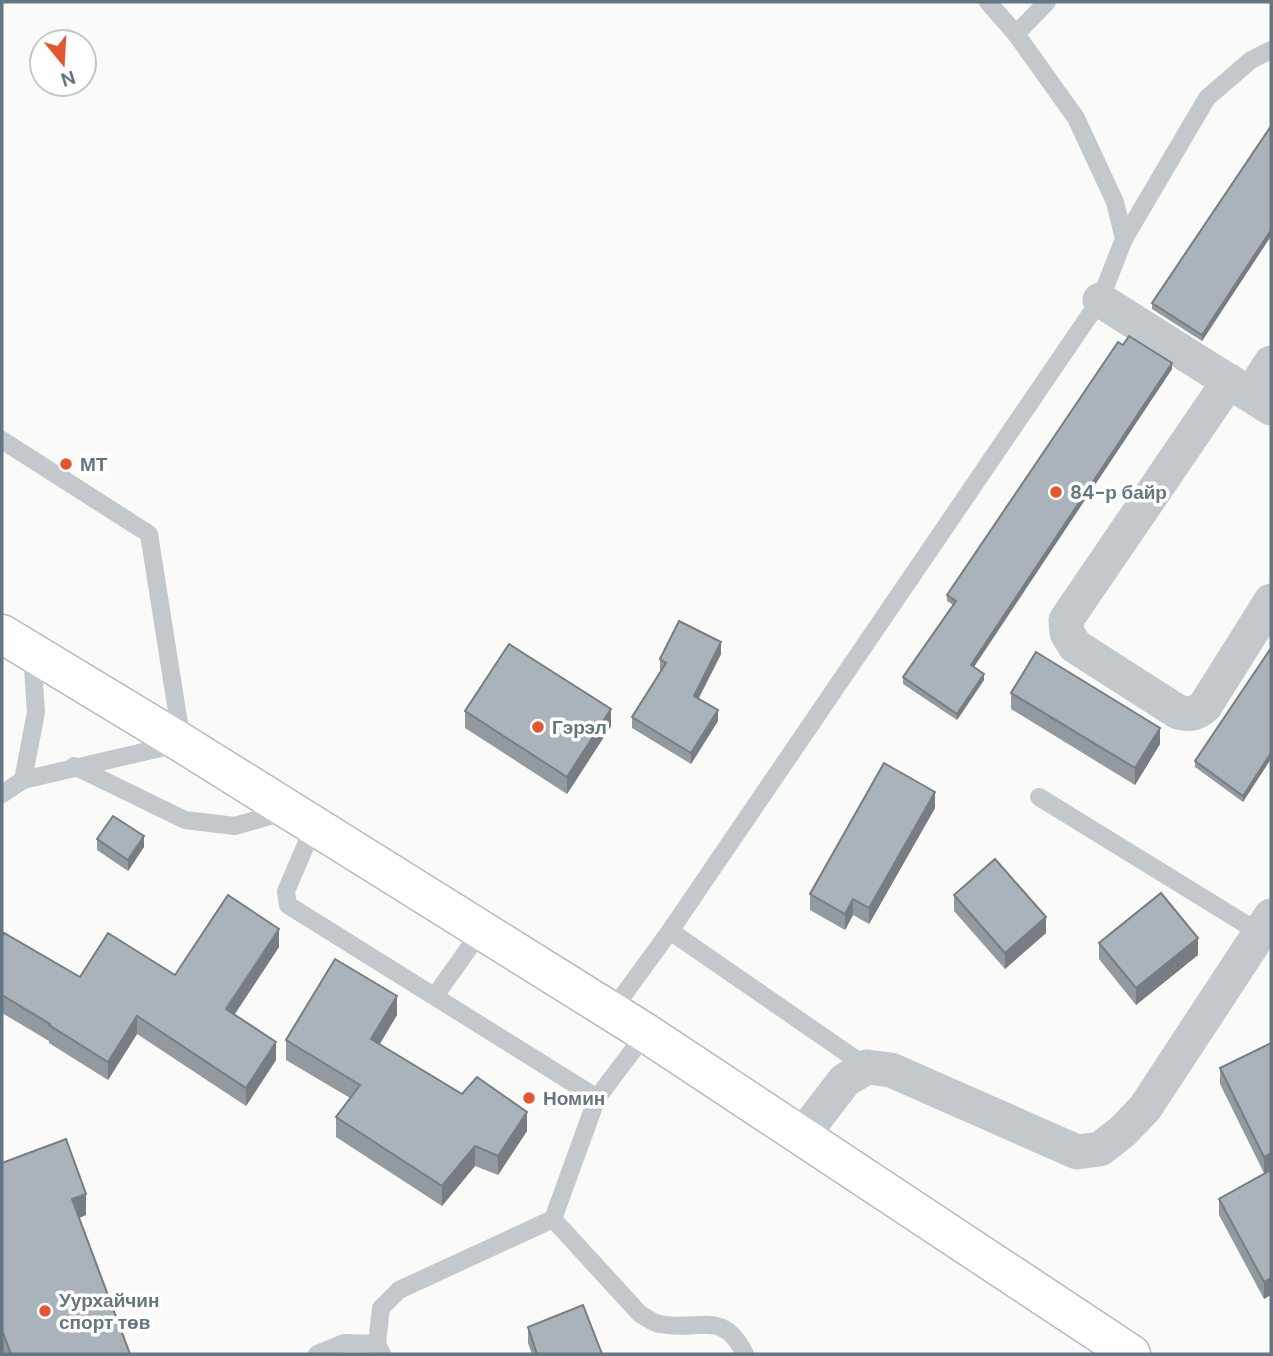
<svg xmlns="http://www.w3.org/2000/svg" width="1273" height="1356" font-family="'DM Sans',sans-serif">
	<style>
		.lines { fill: none; stroke-linecap: round; stroke-linejoin: round }
		.secondary-casing { stroke: #b3babf; stroke-width: 41 }
		.service { stroke: #c3c8cc; stroke-width: 18 }
		.minor { stroke: #c3c8cc; stroke-width: 35 }
		.secondary { stroke: #fff; stroke-width: 38 }
		.wall { fill: #929a9f }
		.shaded-wall { fill: #777d82 }
		.building { fill: #aab3b9; stroke: #777d82; stroke-width: 2 }
		.poi-dot { fill: #e4572e; stroke: #fff; stroke-width: 2.5 }
		.labels { text-anchor: middle; stroke-width: 7; stroke-linejoin: round; paint-order: stroke }
		.poi-label { font-size: 19px; font-weight: bold; fill: #657683; stroke: #fff; text-anchor: start }
	</style>
	<rect width="100%" height="100%" fill="#fafaf8"/>
	<g class="lines">
		<g class="secondary-casing">
			<polyline id="secondary" points="2,634 182,743 646,1033 1131,1354"/>
		</g>
		<g class="service">
			<polyline points="988,2 1016,34"/>
			<polyline points="1124,239 1207,98 1251,60 1271,50"/>
			<polyline points="2,440 149,534 182,743 23,780 2,794"/>
			<polyline points="74,766 185,820 235,826 287,811"/>
			<polyline points="23,780 36,712 32,652"/>
			<polyline points="1039,797 1260,933"/>
			<polyline points="314,826 286,891 288,905 597,1098"/>
			<polyline points="670,931 867,1067"/>
			<polyline points="435,996 481,931"/>
			<polyline points="611,1012 670,931 1100,300 1124,239 1115,202 1076,118 1016,34 1047,2"/>
			<path d="M646,1033l-49,65 -44,121 87,95c6,3 13,9 20,10 39,8 62,-16 85,30"/>
			<polyline points="317,1354 344,1343 377,1344"/>
			<polyline points="382,1354 377,1344 381,1308 399,1290 553,1219"/>
		</g>
		<g class="minor">
			<polyline points="1100,300 1271,408"/>
			<path d="M1229,381l-163,239 1,13 8,13 103,66c12,3 18,2 27,-6l66,-105"/>
			<polyline points="1251,394 1271,363"/>
			<polyline points="802,1136 845,1080 867,1067 891,1070 1077,1152 1100,1149 1123,1131 1145,1108 1271,916"/>
		</g>
		<use href="#secondary" class="secondary"/>
	</g>
	<g class="wall">
		<polygon points="1271,126 1271,236 1202,341 1152,309 1152,303"/>
		<polygon points="1123,345 1172,369 974,667 984,680 957,720 903,684 903,677 953,605 947,601 947,595"/>
		<polygon points="1271,648 1243,802 1195,767 1195,761"/>
		<polygon points="721,654 699,698 718,721 691,764 632,728 632,717 661,671 660,670 660,659"/>
		<polygon points="1011,693 1160,744 1135,785 1011,709"/>
		<polygon points="465,711 611,726 567,794 465,728"/>
		<polygon points="935,808 869,924 853,915 845,930 810,910 810,894"/>
		<polygon points="97,839 144,847 128,871 97,850"/>
		<polygon points="954,895 1046,933 1005,969 954,911"/>
		<polygon points="2,938 80,977 175,975 279,947 235,1014 276,1060 246,1106 137,1034 108,1080 49,1043 49,1041 2,1013"/>
		<polygon points="1099,943 1198,955 1136,1005 1099,959"/>
		<polygon points="397,1015 380,1044 462,1094 527,1131 498,1175 475,1166 442,1206 336,1137 336,1117 350,1098 286,1060 286,1040"/>
		<polygon points="1271,1043 1271,1169 1264,1173 1220,1084 1220,1068"/>
		<polygon points="2,1163 86,1215 79,1218 130,1354 3,1354 2,1351"/>
		<polygon points="1271,1170 1264,1299 1219,1215 1219,1199"/>
		<polygon points="528,1327 602,1354 532,1354 528,1343"/>
	</g>
	<g class="shaded-wall">
		<polygon points="1271,230 1271,236 1202,341 1202,335"/>
		<polygon points="1172,363 1172,369 971,671 971,665"/>
		<polygon points="721,642 721,654 694,707 694,696"/>
		<polygon points="984,674 984,680 957,720 957,714"/>
		<polygon points="611,709 611,726 567,794 567,777"/>
		<polygon points="718,710 718,721 691,764 691,753"/>
		<polygon points="1160,728 1160,744 1135,785 1135,768"/>
		<polygon points="1271,753 1271,759 1243,802 1243,796"/>
		<polygon points="935,792 935,808 869,924 869,908"/>
		<polygon points="144,836 144,847 128,871 128,860"/>
		<polygon points="853,899 853,915 845,930 845,914"/>
		<polygon points="1046,917 1046,933 1005,969 1005,953"/>
		<polygon points="279,929 279,947 226,1027 226,1009"/>
		<polygon points="1198,938 1198,955 1136,1005 1136,988"/>
		<polygon points="397,996 397,1015 371,1058 371,1039"/>
		<polygon points="137,1016 137,1034 108,1080 108,1062"/>
		<polygon points="276,1042 276,1060 246,1106 246,1088"/>
		<polygon points="527,1112 527,1131 498,1175 498,1156"/>
		<polygon points="475,1146 475,1166 442,1206 442,1186"/>
		<polygon points="1271,1153 1271,1169 1264,1173 1264,1157"/>
		<polygon points="86,1194 86,1215 72,1221 72,1199"/>
		<polygon points="1271,1278 1271,1295 1264,1299 1264,1282"/>
	</g>
	<g class="building">
		<polygon points="1271,126 1271,230 1202,335 1152,303"/>
		<polygon points="1129,336 1172,363 971,665 984,674 957,714 903,677 956,601 947,595 1118,342 1123,345"/>
		<polygon points="679,621 721,642 694,696 718,710 691,753 632,717 666,663 660,659"/>
		<polygon points="509,644 611,709 567,777 465,711"/>
		<polygon points="1271,648 1271,753 1243,796 1195,761"/>
		<polygon points="1036,652 1160,728 1135,768 1011,693"/>
		<polygon points="884,763 935,792 869,908 853,899 845,914 810,894"/>
		<polygon points="113,816 144,836 128,860 97,839"/>
		<polygon points="995,859 1046,917 1005,953 954,895"/>
		<polygon points="1161,893 1198,938 1136,988 1099,943"/>
		<polygon points="228,895 279,929 226,1009 276,1042 246,1088 137,1016 108,1062 49,1025 50,1024 2,995 2,938 4,933 80,977 108,933 175,975"/>
		<polygon points="335,959 397,996 371,1039 462,1094 477,1077 527,1112 498,1156 475,1146 442,1186 336,1117 360,1085 286,1040"/>
		<polygon points="1271,1043 1271,1153 1264,1157 1220,1068"/>
		<polygon points="66,1139 86,1194 72,1199 130,1354 11,1354 2,1330 2,1163"/>
		<polygon points="1271,1170 1271,1278 1264,1282 1219,1199"/>
		<polygon points="583,1305 602,1354 537,1354 528,1327"/>
	</g>
	<g class="poi-dot">
		<circle cx="66" cy="464" r="7"/>
		<circle cx="1056" cy="492" r="7"/>
		<circle cx="538" cy="727" r="7"/>
		<circle cx="529" cy="1098" r="7"/>
		<circle cx="45" cy="1311" r="7"/>
	</g>
	<g class="labels">
		<g class="poi-label">
			<text x="80" y="471">МТ</text>
			<text x="1070" y="499">84-р байр</text>
			<text x="552" y="734">Гэрэл</text>
			<text x="543" y="1105">Номин</text>
			<text x="59" y="1307">Уурхайчин<tspan x="59" dy="22">спорт төв</tspan></text>
		</g>
	</g>
	<rect width="1273" height="1356" fill="none" stroke="#657683" stroke-width="7"/>
	<g transform="translate(63 63) rotate(162)"><circle r="33" fill="#ffffff" stroke="#c1c8cd" stroke-width="2"/>
	<path d="M0-5L12 26L0 18L-12 26Z" fill="#e4572e"/>
	<text y="-10" font-size="19" font-weight="bold" text-anchor="middle" fill="#657683">N</text>
	</g>
</svg>
